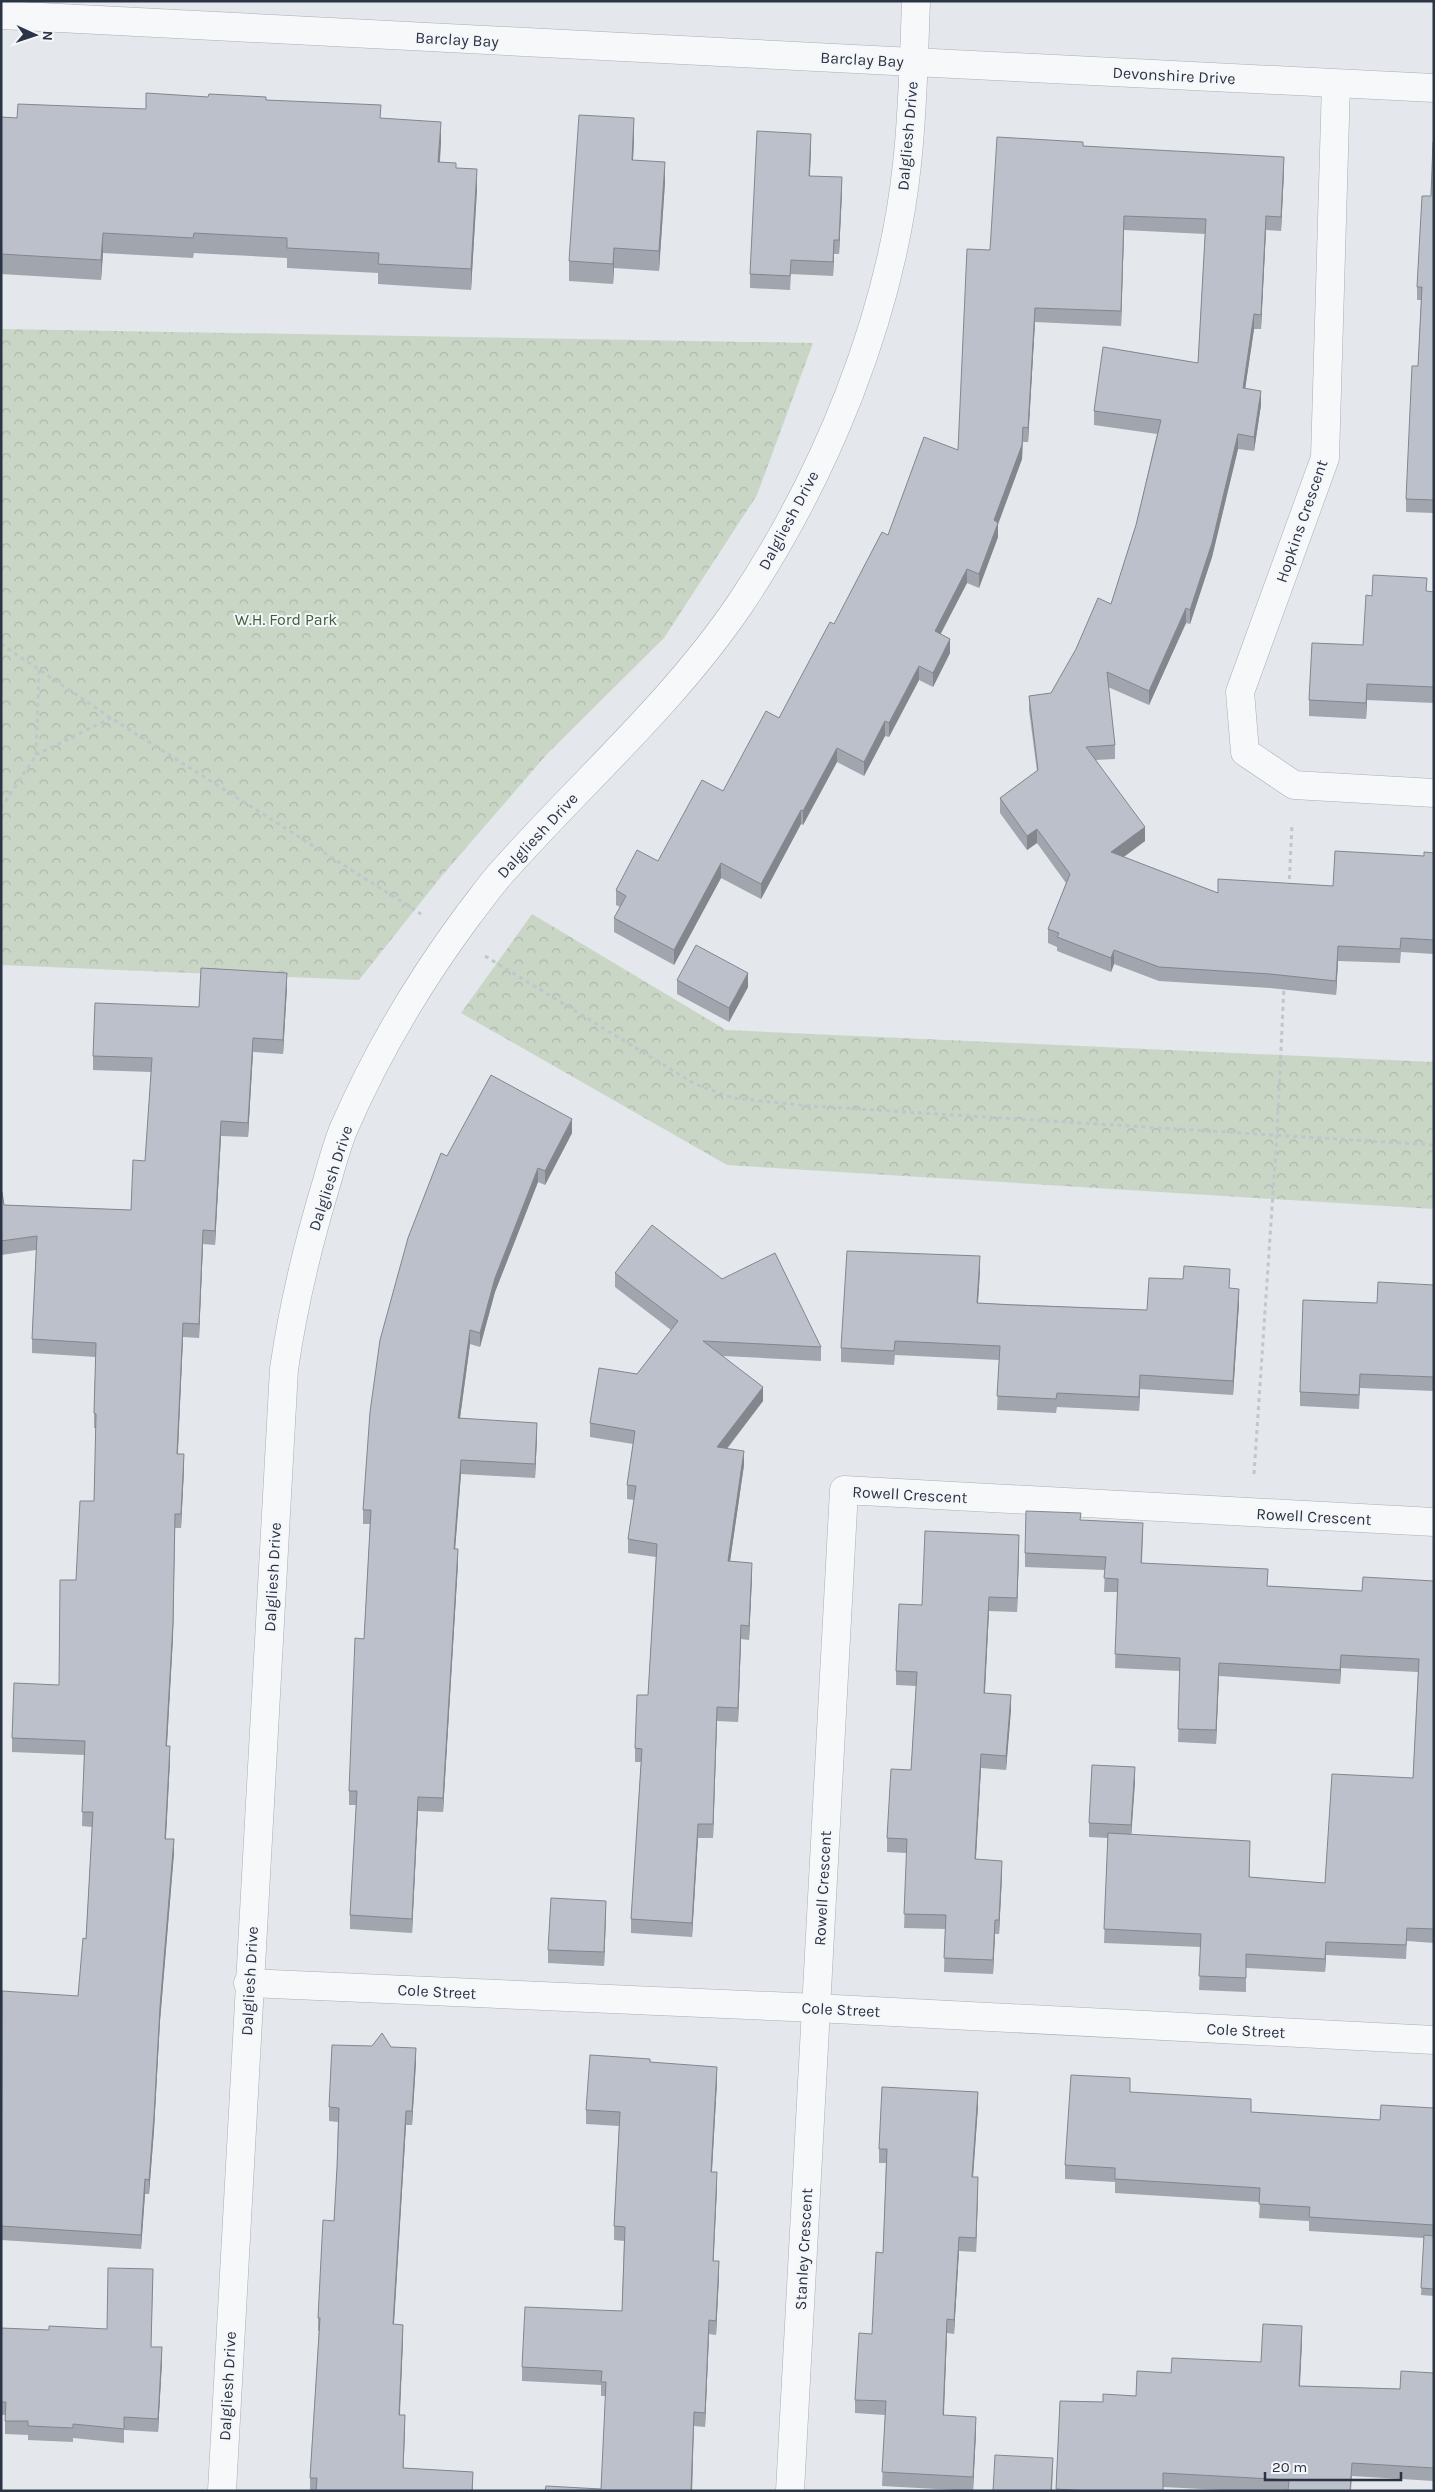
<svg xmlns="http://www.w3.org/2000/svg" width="1435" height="2492" font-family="Karla,sans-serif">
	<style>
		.park { fill: url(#park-crowns) }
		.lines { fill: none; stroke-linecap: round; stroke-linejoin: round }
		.minor-casing { stroke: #a9aeb7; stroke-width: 29 }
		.tertiary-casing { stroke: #a9aeb7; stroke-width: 29 }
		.path { stroke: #c2c5cb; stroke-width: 3; stroke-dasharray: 4 4; stroke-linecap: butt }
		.minor { stroke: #f7f8fa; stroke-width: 28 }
		.tertiary { stroke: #f7f8fa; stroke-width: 28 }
		.wall { fill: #a1a5ae }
		.shaded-wall { fill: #83868d }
		.building { fill: #bbc0ca; stroke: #83868d }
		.labels { text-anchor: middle; stroke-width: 4; stroke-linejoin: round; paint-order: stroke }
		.street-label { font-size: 16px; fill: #2b3445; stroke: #f4f6f9 }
		.park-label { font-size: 16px; fill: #3f6138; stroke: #f4f6f9 }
	</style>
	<defs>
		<pattern id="park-crowns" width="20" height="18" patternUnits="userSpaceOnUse" patternTransform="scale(1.25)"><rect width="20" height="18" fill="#c9d6c5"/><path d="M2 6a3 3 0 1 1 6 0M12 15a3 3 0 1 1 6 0" fill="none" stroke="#adb8ab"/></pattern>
	</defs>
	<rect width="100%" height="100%" fill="#e4e7ec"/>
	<g class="park">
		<polygon points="1,329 813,343 757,495 664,638 547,754 440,878 359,980 1,965"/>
		<polygon points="532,914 726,1030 1434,1062 1434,1209 727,1165 461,1013"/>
	</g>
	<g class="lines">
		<g class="minor-casing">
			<g id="minor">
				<polyline points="1,15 913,62"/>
				<polyline points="1336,84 1325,458 1240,692 1245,752 1294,785 1434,793"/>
				<polyline points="248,1983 816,2008 1434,2040"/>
				<polyline points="790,2491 844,1490 1434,1522"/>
			</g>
		</g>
		<g class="tertiary-casing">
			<g id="tertiary">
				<polyline points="913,62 1434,88"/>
				<path d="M222,2491l62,-1122c9,-62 23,-121 41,-181 6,-20 11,-41 19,-60 33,-76 76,-148 125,-214 11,-14 22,-30 34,-43 79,-89 170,-168 237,-267 85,-127 151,-287 167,-440 6,-54 7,-109 9,-163"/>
			</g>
		</g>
		<g class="path">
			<polyline points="1,644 111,718 421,914"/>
			<polyline points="36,755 111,718"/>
			<polyline points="1,808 36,755 39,669"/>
			<polyline points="1289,887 1292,824"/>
			<polyline points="485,956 695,1084 733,1098 809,1106 1434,1145"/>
			<polyline points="1254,1474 1277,1134 1284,986"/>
		</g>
		<use href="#minor" class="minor"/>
		<use href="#tertiary" class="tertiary"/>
	</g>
	<g class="wall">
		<polygon points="266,100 381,118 441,142 440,162 456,168 477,189 471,290 378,284 378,273 287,268 287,258 194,253 193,258 103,253 101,280 1,274 1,117 17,118 146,109"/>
		<polygon points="634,139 633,160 665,182 659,271 614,268 613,284 569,281 569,261"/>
		<polygon points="1434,142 1434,513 1406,512 1406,499 1418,366 1421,300 1417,300 1417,287 1431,196"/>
		<polygon points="1083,146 1284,171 1281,231 1266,230 1261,329 1254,329 1245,389 1261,405 1254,451 1238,449 1212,557 1190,624 1186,623 1149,705 1108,687 1115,745 1115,759 1096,760 1145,841 1124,857 1218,893 1333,886 1434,853 1434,954 1401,952 1400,963 1338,961 1336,995 1270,988 1159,981 1114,964 1111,972 1057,951 1057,947 1048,943 1048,929 1066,883 1037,843 1027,850 1000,813 1000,798 1037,771 1029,710 1029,696 1051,693 1111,604 1136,525 1157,434 1094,425 1094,411 1198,363 1205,234 1124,230 1121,326 1035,322 1028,442 1023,442 1022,459 998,523 998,537 979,588 967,583 940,634 950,653 933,687 919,680 889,737 885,736 864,776 837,762 803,825 801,824 761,899 721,878 674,965 614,932 614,918 620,907 616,905 616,890 658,861 723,791 779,718 888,535 958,450 990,250"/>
		<polygon points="811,148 810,176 842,191 839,254 834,254 833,276 791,274 790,290 750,288 750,274"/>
		<polygon points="1427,592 1434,592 1434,703 1367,700 1366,719 1309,716 1309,700 1363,645 1372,596"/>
		<polygon points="677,980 748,987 729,1022 677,994"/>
		<polygon points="287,987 283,1054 253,1052 248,1137 221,1136 215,1245 203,1244 199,1338 183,1337 178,1454 184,1468 181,1528 175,1528 173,1637 167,1746 170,1760 166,1839 174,1853 160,2021 154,2130 149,2194 145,2194 141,2249 1,2240 1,2001 78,1996 86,1939 92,1827 82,1826 84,1755 12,1752 12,1738 59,1685 76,1580 94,1501 96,1428 94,1428 94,1396 96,1357 32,1353 32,1339 36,1250 1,1255 1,1192 4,1205 131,1210 145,1161 151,1072 93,1070 93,1056 199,1007"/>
		<polygon points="572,1133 545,1185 538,1182 495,1292 480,1347 470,1344 460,1418 537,1437 535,1478 461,1474 455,1549 458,1563 443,1812 418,1811 412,1933 350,1929 350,1915 356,1805 349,1805 349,1791 364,1639 370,1524 363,1524 363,1510 447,1156"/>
		<polygon points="980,1270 978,1303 1147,1310 1230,1289 1239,1303 1233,1395 1140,1389 1139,1411 1057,1407 1056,1413 997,1410 999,1360 895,1355 894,1365 841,1362 841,1348"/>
		<polygon points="615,1273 722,1279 821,1347 821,1361 723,1356 763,1401 727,1449 744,1465 730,1561 752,1577 749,1640 741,1639 738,1722 717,1721 713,1838 698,1838 692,1937 631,1933 631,1919 641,1762 635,1762 635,1748 648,1695 656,1557 628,1553 628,1539 634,1500 627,1499 627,1485 633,1444 590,1437 590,1423 637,1374 671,1330 615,1287"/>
		<polygon points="1434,1285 1434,1391 1360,1388 1359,1409 1300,1406 1300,1392 1377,1303"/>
		<polygon points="1081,1520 1143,1536 1142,1563 1268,1586 1362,1591 1434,1581 1434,1943 1407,1941 1406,1959 1326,1955 1325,1972 1246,1968 1246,1992 1199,1990 1201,1947 1104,1943 1108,1838 1089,1837 1089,1823 1135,1781 1131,1835 1250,1854 1249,1877 1325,1883 1413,1778 1418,1672 1341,1668 1340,1684 1219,1676 1216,1744 1178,1742 1180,1671 1115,1668 1117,1592 1104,1592 1105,1570 1025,1567 1025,1553"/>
		<polygon points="1019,1548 1017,1612 989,1611 985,1693 1011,1709 1006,1770 981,1768 976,1859 1002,1875 999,1934 995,1934 993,1974 944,1972 945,1929 904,1928 907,1853 887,1852 887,1838 911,1770 916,1686 896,1685 896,1671 922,1605"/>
		<polygon points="606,1915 604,1966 548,1963 548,1950"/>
		<polygon points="391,2047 416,2062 412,2125 406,2125 394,2324 403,2339 400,2415 405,2429 403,2468 473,2472 473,2491 310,2491 310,2478 319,2331 318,2331 318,2318 334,2221 337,2167 338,2122 329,2121 329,2107"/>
		<polygon points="650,2062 717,2081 712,2172 717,2186 713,2261 719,2275 716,2335 709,2334 705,2427 694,2426 692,2491 545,2491 601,2489 606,2396 601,2396 601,2385 522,2381 522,2367 622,2311 624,2241 614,2240 614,2226 619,2126 586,2124 586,2110"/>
		<polygon points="1130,2092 1251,2112 1380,2120 1434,2108 1434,2296 1421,2295 1424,2238 1309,2231 1309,2221 1259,2218 1260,2202 1115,2193 1115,2182 1065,2179 1065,2165"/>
		<polygon points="978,2106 973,2177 978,2191 976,2252 959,2251 954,2334 947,2333 944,2415 976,2431 973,2491 882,2486 885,2415 855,2413 855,2400 872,2334 883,2253 886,2163 879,2163 879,2149"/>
		<polygon points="153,2282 151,2347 162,2361 158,2432 124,2430 124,2443 73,2438 73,2442 28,2440 28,2435 5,2434 5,2415 1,2415 1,2328 49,2330 107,2329"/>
		<polygon points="1302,2340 1300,2386 1400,2389 1434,2373 1434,2481 1352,2476 1351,2491 1242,2491 1163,2487 1163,2491 1056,2491 1060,2401 1103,2402 1136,2396 1171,2373 1261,2362"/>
	</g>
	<g class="shaded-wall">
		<polygon points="634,118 634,139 632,180 632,160"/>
		<polygon points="441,122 441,142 438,182 438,162"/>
		<polygon points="811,134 811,148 809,190 809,176"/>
		<polygon points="1284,157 1284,171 1281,231 1281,217"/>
		<polygon points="665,162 665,182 659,271 659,251"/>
		<polygon points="477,169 477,189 471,290 471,269"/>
		<polygon points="842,177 842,191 839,254 839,240"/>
		<polygon points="1124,216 1124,230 1121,326 1121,311"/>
		<polygon points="1266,216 1266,230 1261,329 1261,315"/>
		<polygon points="103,233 103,253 101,280 101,260"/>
		<polygon points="834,240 834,254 833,276 833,262"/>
		<polygon points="614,248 614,268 613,284 613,264"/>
		<polygon points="1035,308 1035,322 1028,442 1028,428"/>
		<polygon points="1254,314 1254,329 1243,403 1243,388"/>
		<polygon points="1261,391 1261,405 1254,451 1254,437"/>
		<polygon points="1023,427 1022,459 996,530 998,523 998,537 979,588 979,574 994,520"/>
		<polygon points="1238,434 1238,449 1212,557 1190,624 1190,610"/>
		<polygon points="967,569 967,583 935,645 935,631"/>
		<polygon points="1186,608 1186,623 1149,705 1149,691"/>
		<polygon points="950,639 950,653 933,687 933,673"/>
		<polygon points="919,666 919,680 889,737 889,723"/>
		<polygon points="1367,684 1367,700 1366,719 1366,703"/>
		<polygon points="885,721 885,736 864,776 864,762"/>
		<polygon points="837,748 837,762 803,825 803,811"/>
		<polygon points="801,810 801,824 761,899 761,884"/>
		<polygon points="1145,827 1145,841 1111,866 1111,852"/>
		<polygon points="1037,829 1037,843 1027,850 1027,836"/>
		<polygon points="721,863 721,878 674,965 674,950"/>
		<polygon points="1338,946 1338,961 1336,995 1336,981"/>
		<polygon points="1114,950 1114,964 1111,972 1111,958"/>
		<polygon points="287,973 287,987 283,1054 283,1040"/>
		<polygon points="748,973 748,987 729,1022 729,1008"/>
		<polygon points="253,1038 253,1052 248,1137 248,1123"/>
		<polygon points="572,1119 572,1133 545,1185 545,1171"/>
		<polygon points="221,1121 221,1136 215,1245 215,1231"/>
		<polygon points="538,1168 538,1182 495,1292 480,1347 480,1333 495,1278"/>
		<polygon points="203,1230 203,1244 199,1338 199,1324"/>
		<polygon points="980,1256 980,1270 977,1317 977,1303"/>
		<polygon points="1239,1289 1239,1303 1233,1395 1233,1381"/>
		<polygon points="183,1323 183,1337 177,1468 177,1454"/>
		<polygon points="470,1330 470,1344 458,1432 458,1418"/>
		<polygon points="1140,1375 1140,1389 1139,1411 1139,1397"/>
		<polygon points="763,1387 763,1401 717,1461 717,1447"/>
		<polygon points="537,1423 537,1437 535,1478 535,1464"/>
		<polygon points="744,1451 744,1465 728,1575 728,1561"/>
		<polygon points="184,1454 184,1468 181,1528 181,1514"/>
		<polygon points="461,1460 461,1474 454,1563 454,1549"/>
		<polygon points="175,1514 173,1637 166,1760 166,1746"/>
		<polygon points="1019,1535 1019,1548 1017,1612 1017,1598"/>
		<polygon points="458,1549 458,1563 443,1812 443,1798"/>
		<polygon points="752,1563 752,1577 749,1640 749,1626"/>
		<polygon points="989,1597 989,1611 984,1707 984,1693"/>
		<polygon points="741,1625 741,1639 738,1722 738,1708"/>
		<polygon points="1341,1655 1341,1668 1340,1684 1340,1670"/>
		<polygon points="1219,1663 1219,1676 1216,1744 1216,1730"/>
		<polygon points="1011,1695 1011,1709 1006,1770 1006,1756"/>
		<polygon points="717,1707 717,1721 713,1838 713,1824"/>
		<polygon points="170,1746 170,1760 165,1853 165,1839"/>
		<polygon points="981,1754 981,1768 975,1873 975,1859"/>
		<polygon points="1135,1767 1135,1781 1131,1839 1131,1825"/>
		<polygon points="418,1797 418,1811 412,1933 412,1919"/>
		<polygon points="698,1824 698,1838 692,1937 692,1923"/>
		<polygon points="174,1839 174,1853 160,2021 154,2130 149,2194 149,2180 160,2007"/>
		<polygon points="1250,1841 1250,1854 1249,1891 1249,1877"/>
		<polygon points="1002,1861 1002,1875 999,1934 999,1920"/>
		<polygon points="606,1901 606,1915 604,1966 604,1952"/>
		<polygon points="995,1920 995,1934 993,1974 993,1960"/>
		<polygon points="1326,1942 1326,1955 1325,1972 1325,1959"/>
		<polygon points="416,2048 416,2062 412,2125 412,2111"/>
		<polygon points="717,2067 717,2081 711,2186 711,2172"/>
		<polygon points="978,2092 978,2106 972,2191 972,2177"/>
		<polygon points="406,2111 406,2125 393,2338 393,2324"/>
		<polygon points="717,2172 717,2186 713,2275 713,2261"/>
		<polygon points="978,2177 978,2191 976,2252 976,2238"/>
		<polygon points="145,2179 145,2194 141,2249 141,2235"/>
		<polygon points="959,2237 959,2251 954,2334 954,2320"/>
		<polygon points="719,2261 719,2275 716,2335 716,2321"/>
		<polygon points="947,2319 947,2333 943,2429 943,2415"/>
		<polygon points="709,2320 709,2334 705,2427 705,2413"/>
		<polygon points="403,2325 403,2339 399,2428 399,2415"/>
		<polygon points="1302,2326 1302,2340 1299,2399 1299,2386"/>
		<polygon points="162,2347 162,2361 158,2432 158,2419"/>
		<polygon points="694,2412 692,2491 691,2491"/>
		<polygon points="405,2415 405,2429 403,2482 403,2468"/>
		<polygon points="976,2417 976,2431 973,2491 973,2477"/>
		<polygon points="1053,2458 1052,2491 1051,2491"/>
	</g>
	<g class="building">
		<polygon points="146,93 208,97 209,94 266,97 266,100 381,105 380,118 441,122 438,162 456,163 456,168 477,169 471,269 378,264 379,253 287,248 287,238 194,233 193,238 103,233 101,260 1,254 1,117 17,118 18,104 146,109"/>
		<polygon points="579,115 634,118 632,160 665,162 659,251 614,248 613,264 569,261"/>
		<polygon points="757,131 811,134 809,176 842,177 839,240 834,240 833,262 791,260 790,276 750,274"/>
		<polygon points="997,137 1083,142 1083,146 1284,157 1281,217 1266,216 1261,315 1254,314 1243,388 1261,391 1254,437 1238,434 1212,543 1190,610 1186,608 1149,691 1107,672 1115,745 1086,747 1145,827 1111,852 1218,893 1218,879 1333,886 1335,851 1424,856 1424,852 1434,853 1434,940 1401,938 1400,949 1338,946 1336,981 1270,974 1159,967 1114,950 1111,958 1057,937 1059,933 1048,929 1070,874 1037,829 1027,836 1000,798 1038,770 1029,696 1051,693 1076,649 1098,598 1111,604 1136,525 1161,420 1094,411 1103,347 1198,363 1206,219 1124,216 1121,311 1035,308 1028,428 1023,427 1022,445 994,520 998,523 979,574 967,569 935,631 950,639 933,673 919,666 889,723 885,721 864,762 837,748 803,811 801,810 761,884 721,863 674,950 614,918 626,896 616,890 637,850 658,861 702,780 723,791 766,711 779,718 830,622 834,624 882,532 888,535 924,437 958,450 967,249 990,250"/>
		<polygon points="1433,142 1434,142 1434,500 1406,499 1412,366 1418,366 1422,287 1417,287 1422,196 1431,196"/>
		<polygon points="1373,575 1427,578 1426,591 1434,592 1434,687 1367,684 1366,703 1309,700 1312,643 1363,645 1366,595 1372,596"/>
		<polygon points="696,945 748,973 729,1008 677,980"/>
		<polygon points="201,968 287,973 283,1040 253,1038 248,1123 221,1121 215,1231 203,1230 199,1324 183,1323 177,1454 184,1454 181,1514 175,1514 173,1623 166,1746 170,1746 165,1839 174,1839 160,2007 154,2116 149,2180 145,2179 141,2235 1,2226 2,1991 78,1996 83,1938 86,1939 93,1812 82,1812 85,1741 12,1738 14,1683 59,1685 60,1580 76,1580 80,1501 94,1501 96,1414 94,1413 96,1343 32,1339 37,1236 1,1241 1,1192 2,1192 4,1205 131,1210 133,1160 145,1161 152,1058 93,1056 95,1003 199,1007"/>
		<polygon points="491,1075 572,1119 545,1171 538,1168 495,1278 480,1333 470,1330 458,1418 537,1423 535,1464 461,1460 454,1549 458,1549 443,1798 418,1797 412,1919 350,1915 357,1791 349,1791 355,1638 364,1639 371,1510 363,1510 370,1412 380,1340 408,1238 441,1153 447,1156"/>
		<polygon points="652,1225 722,1279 775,1253 821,1347 703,1341 763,1387 717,1447 744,1451 728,1561 752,1563 749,1626 741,1625 738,1708 717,1707 713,1824 698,1824 692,1923 631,1919 642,1749 635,1748 637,1695 648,1695 657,1544 628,1539 636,1486 627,1485 635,1431 590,1423 599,1368 637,1374 678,1321 615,1273"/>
		<polygon points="847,1251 980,1256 977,1303 1015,1305 1147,1310 1149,1278 1183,1279 1184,1266 1230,1269 1229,1288 1239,1289 1233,1381 1140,1375 1139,1397 1057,1393 1056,1399 997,1396 1000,1346 895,1341 894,1351 841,1348"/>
		<polygon points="1378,1282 1434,1285 1434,1377 1360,1374 1359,1395 1300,1392 1303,1300 1377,1303"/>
		<polygon points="1026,1511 1081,1513 1080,1520 1143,1523 1141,1563 1268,1569 1267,1586 1362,1591 1363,1577 1434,1581 1434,1929 1407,1928 1406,1945 1326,1942 1325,1959 1246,1954 1246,1978 1199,1976 1201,1934 1104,1929 1108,1833 1250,1841 1249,1877 1325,1883 1332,1774 1413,1778 1419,1659 1341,1655 1340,1670 1219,1663 1216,1730 1178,1729 1180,1658 1115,1654 1118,1579 1104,1578 1106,1557 1025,1553"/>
		<polygon points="925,1531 1019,1535 1017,1598 989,1597 984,1693 1011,1695 1006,1756 981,1754 975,1859 1002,1861 999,1920 995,1920 993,1960 944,1958 946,1915 904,1914 907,1839 887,1838 891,1769 911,1770 917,1672 896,1671 899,1604 922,1605"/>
		<polygon points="1092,1765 1135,1767 1131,1825 1089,1823"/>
		<polygon points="551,1898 606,1901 604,1952 548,1950"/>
		<polygon points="382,2033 391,2047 416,2048 412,2111 406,2111 393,2324 403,2325 399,2415 405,2415 403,2468 473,2472 472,2491 316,2491 317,2478 310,2478 320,2318 318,2318 323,2220 334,2221 337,2167 339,2108 329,2107 332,2045 372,2046"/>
		<polygon points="590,2055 650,2059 650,2062 717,2067 711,2172 717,2172 713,2261 719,2261 716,2321 709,2320 705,2413 694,2412 691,2491 545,2491 546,2486 601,2489 606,2382 601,2382 602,2371 522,2367 525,2307 622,2311 625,2227 614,2226 620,2112 586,2110"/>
		<polygon points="1071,2075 1130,2078 1130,2092 1251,2099 1251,2112 1380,2120 1381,2105 1434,2108 1434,2225 1309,2217 1310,2207 1259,2204 1260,2188 1115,2179 1115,2168 1065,2165"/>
		<polygon points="882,2087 978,2092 972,2177 978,2177 976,2238 959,2237 954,2320 947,2319 943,2415 976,2417 973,2477 882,2472 886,2401 855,2400 859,2333 872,2334 876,2252 883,2253 887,2149 879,2149"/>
		<polygon points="1424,2235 1434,2236 1434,2289 1421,2288"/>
		<polygon points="108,2268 153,2269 151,2347 162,2347 158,2419 124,2417 124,2429 73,2424 73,2428 28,2426 28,2421 5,2421 6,2402 1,2402 1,2328 49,2330 49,2326 107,2329"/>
		<polygon points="1263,2324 1302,2326 1299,2386 1400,2389 1401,2371 1434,2373 1434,2468 1352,2463 1350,2491 1288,2491 1289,2480 1163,2473 1163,2491 1090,2491 1056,2489 1060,2401 1103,2402 1103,2394 1136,2396 1137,2371 1171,2373 1172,2358 1261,2362"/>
		<polygon points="995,2455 1053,2458 1051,2491 993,2491"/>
	</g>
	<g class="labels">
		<g class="street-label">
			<text transform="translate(457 39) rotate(3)" y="6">Barclay Bay</text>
			<text transform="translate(862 59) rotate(3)" y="6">Barclay Bay</text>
			<text transform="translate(1174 75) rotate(3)" y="6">Devonshire Drive</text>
			<text transform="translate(907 136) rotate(-85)" y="6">Dalgliesh Drive</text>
			<text transform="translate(788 520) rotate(-62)" y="6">Dalgliesh Drive</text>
			<text transform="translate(1301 521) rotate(-71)" y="6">Hopkins Crescent</text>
			<text transform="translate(537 835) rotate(-47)" y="6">Dalgliesh Drive</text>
			<text transform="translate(330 1178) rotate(-72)" y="6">Dalgliesh Drive</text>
			<text transform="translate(910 1494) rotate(3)" y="6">Rowell Crescent</text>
			<text transform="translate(1314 1516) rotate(3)" y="6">Rowell Crescent</text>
			<text transform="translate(272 1577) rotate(-87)" y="6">Dalgliesh Drive</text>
			<text transform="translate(822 1888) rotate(-87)" y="6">Rowell Crescent</text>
			<text transform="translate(249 1981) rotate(-87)" y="6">Dalgliesh Drive</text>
			<text transform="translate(437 1991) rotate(3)" y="6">Cole Street</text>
			<text transform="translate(841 2009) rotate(3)" y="6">Cole Street</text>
			<text transform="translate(1246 2030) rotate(3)" y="6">Cole Street</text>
			<text transform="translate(803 2249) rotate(-87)" y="6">Stanley Crescent</text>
			<text transform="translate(227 2386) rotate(-87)" y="6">Dalgliesh Drive</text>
		</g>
		<g class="park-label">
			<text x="286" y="625">W.H. Ford Park</text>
		</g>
	</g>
	<rect width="1435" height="2492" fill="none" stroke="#2b3445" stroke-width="5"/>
	<g transform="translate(35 35) rotate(93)" stroke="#f4f6f9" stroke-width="4" paint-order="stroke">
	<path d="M0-4L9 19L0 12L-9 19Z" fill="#2b3445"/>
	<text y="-8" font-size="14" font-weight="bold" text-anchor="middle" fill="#2b3445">N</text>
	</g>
	<path d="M1265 2472v8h136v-8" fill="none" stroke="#2b3445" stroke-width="2.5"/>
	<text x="1272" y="2472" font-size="15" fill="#2b3445" stroke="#f4f6f9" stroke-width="4" paint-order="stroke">20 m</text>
</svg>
